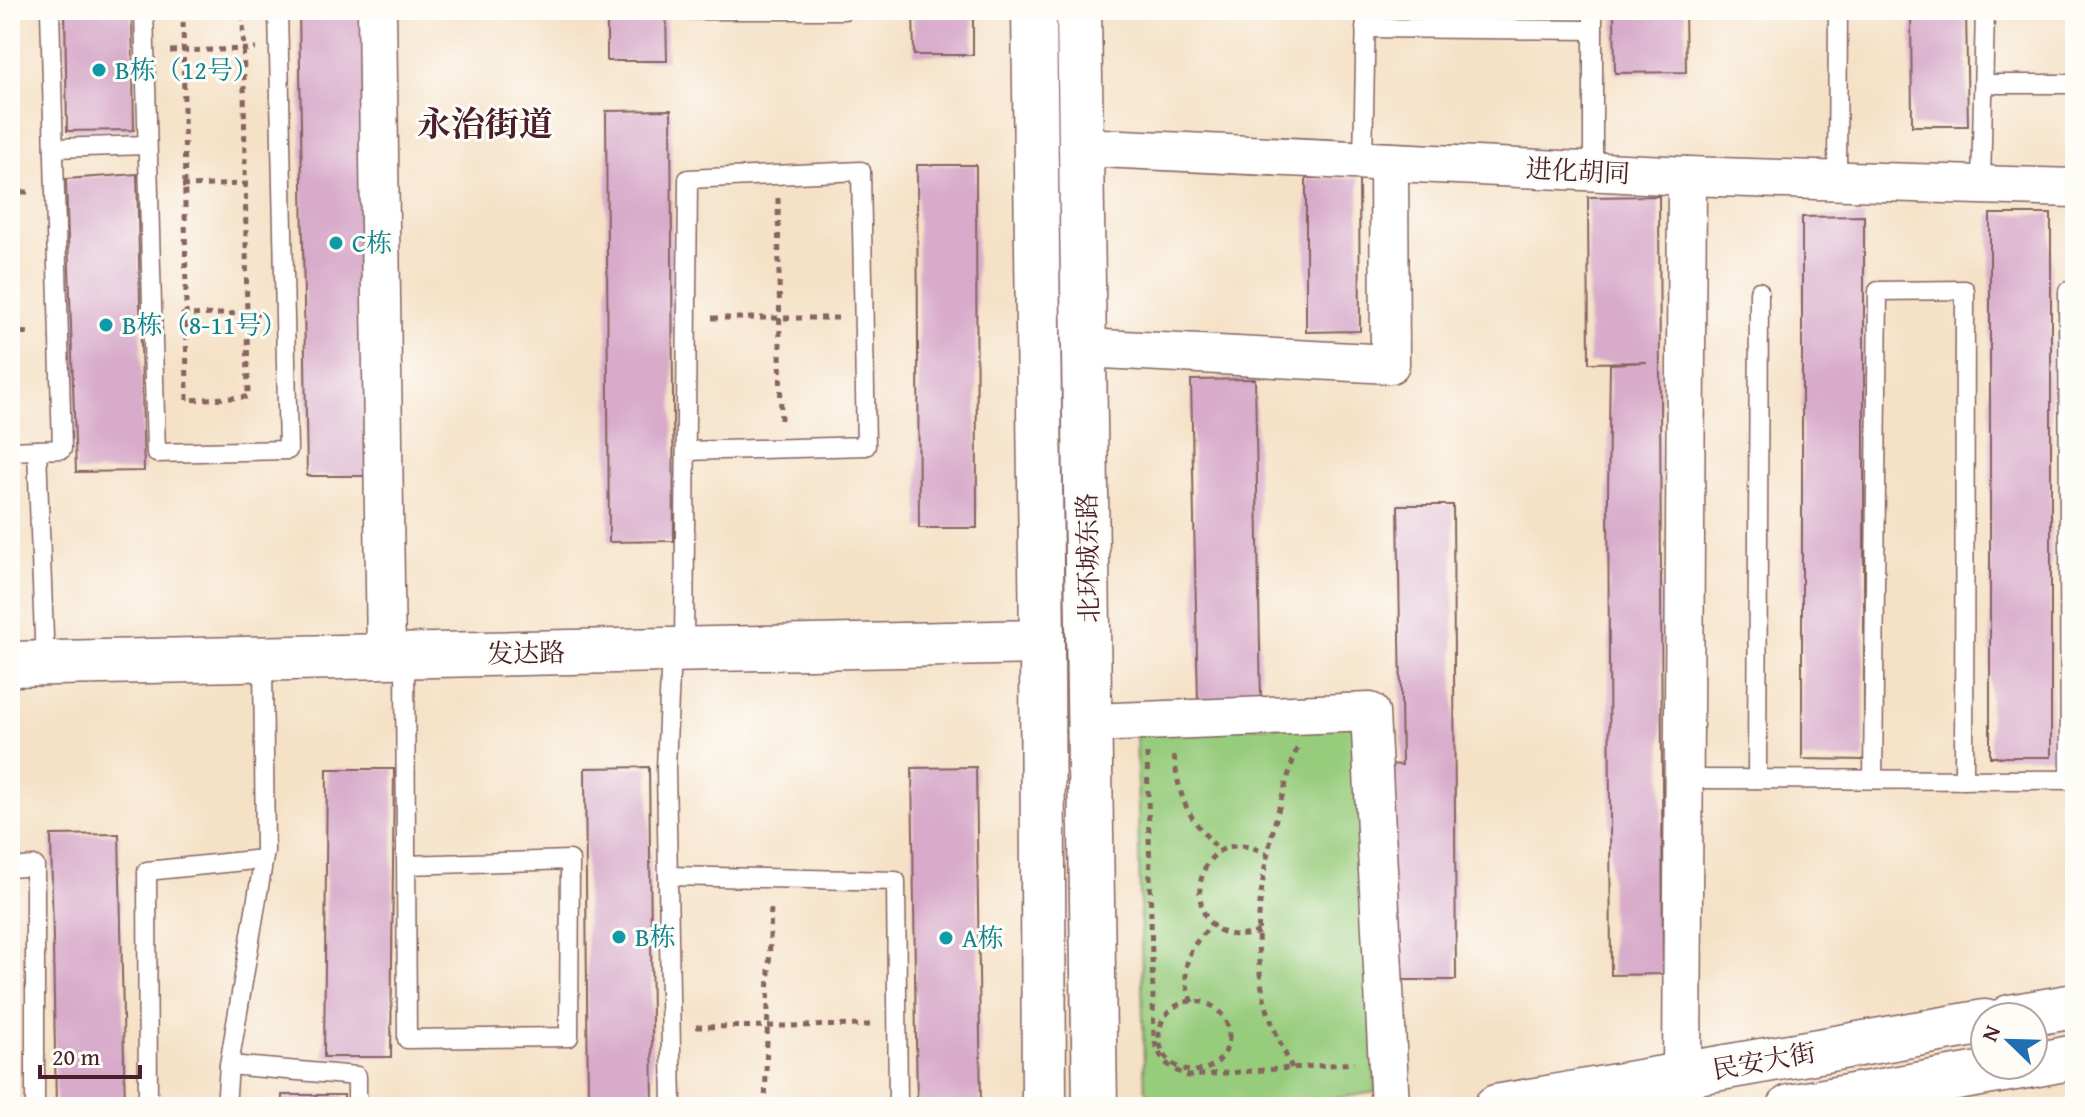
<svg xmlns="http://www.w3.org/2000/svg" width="2085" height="1117" font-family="'Gentium Book Plus','Noto Serif SC',serif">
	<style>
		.green { fill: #98cc7d; stroke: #717654; stroke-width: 2 }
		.building { fill: #d8abca }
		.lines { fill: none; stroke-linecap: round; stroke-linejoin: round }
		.service-casing { stroke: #866361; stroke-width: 21 }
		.minor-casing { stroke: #866361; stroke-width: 41 }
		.tertiary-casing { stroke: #866361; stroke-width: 47 }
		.secondary-casing { stroke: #866361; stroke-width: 47 }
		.primary-casing { stroke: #866361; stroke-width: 47 }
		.path { stroke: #866361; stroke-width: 5; stroke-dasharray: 6 6; stroke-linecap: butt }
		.service { stroke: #fff; stroke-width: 18 }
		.minor { stroke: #fff; stroke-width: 38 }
		.tertiary { stroke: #fff; stroke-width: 44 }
		.secondary { stroke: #fff; stroke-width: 44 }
		.primary { stroke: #fff; stroke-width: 44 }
		.culture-dot { fill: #0f9aa8; stroke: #fdfcf7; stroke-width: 3 }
		.labels { text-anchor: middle; stroke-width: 6; stroke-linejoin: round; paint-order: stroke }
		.culture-label { font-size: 26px; fill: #0d838f; stroke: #fdfcf7; text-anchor: start }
		.street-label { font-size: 26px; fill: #4a1f2b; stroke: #fdfcf7 }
		.district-label { font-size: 34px; font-weight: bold; fill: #4a1f2b; stroke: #fdfcf7 }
	</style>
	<rect width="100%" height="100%" fill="#fdfcf7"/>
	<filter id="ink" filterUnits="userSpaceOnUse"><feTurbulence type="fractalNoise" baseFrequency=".0125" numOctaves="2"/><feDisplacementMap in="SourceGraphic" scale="16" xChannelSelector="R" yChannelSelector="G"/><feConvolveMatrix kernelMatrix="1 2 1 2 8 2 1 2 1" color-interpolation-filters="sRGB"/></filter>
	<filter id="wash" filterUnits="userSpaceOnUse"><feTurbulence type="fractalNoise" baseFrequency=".006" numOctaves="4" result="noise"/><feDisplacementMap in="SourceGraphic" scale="32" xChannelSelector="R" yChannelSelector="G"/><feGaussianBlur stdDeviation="1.8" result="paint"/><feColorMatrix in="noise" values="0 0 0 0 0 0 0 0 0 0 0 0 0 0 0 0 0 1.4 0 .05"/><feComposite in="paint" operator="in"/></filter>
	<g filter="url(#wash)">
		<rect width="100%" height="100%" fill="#f5e1c6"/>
		<polygon class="green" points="1358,723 1376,1092 1284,1107 1156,1107 1145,1089 1144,1064 1136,730"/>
		<g id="blocks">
			<g class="building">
				<polygon points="65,10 132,10 134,130 67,131"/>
				<polygon points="299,10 366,10 371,476 307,476"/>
				<polygon points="607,10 666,10 667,61 607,61"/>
				<polygon points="913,10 973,10 973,55 914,55"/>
				<polygon points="1614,10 1685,10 1686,72 1615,73"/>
				<polygon points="1911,10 1966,10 1968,126 1912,126"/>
				<polygon points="671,110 674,541 609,542 606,111"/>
				<polygon points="917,165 976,165 977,528 919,528"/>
				<polygon points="137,174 144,471 76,472 66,179"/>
				<polygon points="1306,178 1359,178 1360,331 1306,332"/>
				<polygon points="1659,196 1663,974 1611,975 1608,494 1610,364 1647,362 1589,363 1588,197"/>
				<rect x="1990" y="214" width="61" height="543"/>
				<polygon points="1864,216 1864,760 1802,759 1802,217"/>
				<polygon points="1255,379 1261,701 1198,703 1191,380"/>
				<polygon points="1398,505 1453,505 1456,980 1389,980 1389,764 1402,765"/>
				<polygon points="649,767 653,1107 588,1107 585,768"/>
				<polygon points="976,767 981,1107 917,1107 912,768"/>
				<polygon points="327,769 394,769 391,1057 324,1057"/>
				<polygon points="119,834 125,1107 56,1107 51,835"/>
				<rect x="282" y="1095" width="62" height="12"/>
			</g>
		</g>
	</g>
	<g filter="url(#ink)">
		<use href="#blocks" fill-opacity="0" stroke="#866361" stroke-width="2"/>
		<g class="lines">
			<g class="service-casing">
				<g id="service">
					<polyline points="144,10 156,453 288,450 278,10"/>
					<polyline points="677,10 844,10"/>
					<polyline points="1365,28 1593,30"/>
					<polyline points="1984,84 2075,84"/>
					<polyline points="54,148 147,145"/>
					<polyline points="1363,161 1366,10"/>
					<polyline points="1593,171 1593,10"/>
					<polyline points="1837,181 1838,10"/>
					<polyline points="1981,185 1985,10"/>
					<polyline points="37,450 45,664"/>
					<polyline points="10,451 62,449 50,10"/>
					<polyline points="671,650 666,768 672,1107"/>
					<polyline points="684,650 688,179 861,171 866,446 686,451"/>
					<polyline points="405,656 407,1039 569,1037 570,860 406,865"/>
					<polyline points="1683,779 2075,780"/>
					<polyline points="1757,779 1759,291"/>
					<polyline points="1873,779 1878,291 1965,290 1964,780"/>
					<polyline points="2070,780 2068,291 2075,291"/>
					<polyline points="10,868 35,866 35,1107"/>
					<polyline points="668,876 896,881 898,1107"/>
					<polyline points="229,1065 357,1076 357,1107"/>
					<polyline points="148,1107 147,871 263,859"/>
					<polyline points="226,1107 229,1065 265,851 263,659"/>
				</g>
			</g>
			<g class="minor-casing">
				<g id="minor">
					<polyline points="377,10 386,656"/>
					<polyline points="1080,147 1687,176 2075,188"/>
					<polyline points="1084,348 1390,364 1389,162"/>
					<polyline points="1090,723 1370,712 1390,1107"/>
					<polyline points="1682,1075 1687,176"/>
				</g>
			</g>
			<g class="tertiary-casing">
				<polyline id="tertiary" points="10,664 1042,642"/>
			</g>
			<g class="secondary-casing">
				<g id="secondary">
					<polyline points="2010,1017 2075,1006"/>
					<polyline points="2033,1065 2075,1057"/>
					<polyline points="1496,1107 1985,1022"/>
					<polyline points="1790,1107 2032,1065"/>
				</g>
			</g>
			<g class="primary-casing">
				<g id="primary">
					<polyline points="1034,10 1042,642 1044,1107"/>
					<polyline points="1079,10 1095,1107"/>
				</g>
			</g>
			<g class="path">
				<polyline points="183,10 187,400 248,397 243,10"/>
				<polyline points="170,51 256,49"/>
				<polyline points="182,186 248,184"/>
				<polyline points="10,192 29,192"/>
				<polyline points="778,198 781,424"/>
				<polyline points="181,315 259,313"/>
				<polyline points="712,318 838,318"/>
				<polyline points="10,332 33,333"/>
				<path d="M1147,754l7,286c7,21 14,28 34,36l166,-13"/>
				<path d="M1174,756c6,48 14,61 47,96"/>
				<path d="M1259,932c-86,27 -74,-122 8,-78"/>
				<circle cx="1194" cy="1036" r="35"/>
				<path d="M1192,1002c-13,-33 -5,-56 22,-78"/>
				<polyline points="696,1027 874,1025"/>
				<path d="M1292,1068c-12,-25 -25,-52 -30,-80 -13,-82 10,-162 35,-240"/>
				<polyline points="765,1107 771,904"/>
			</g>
			<use href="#service" class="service"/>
			<use href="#minor" class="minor"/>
			<use href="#tertiary" class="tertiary"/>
			<use href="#secondary" class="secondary"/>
			<use href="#primary" class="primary"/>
		</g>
	</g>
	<g class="culture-dot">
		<circle cx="99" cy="70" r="8"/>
		<circle cx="336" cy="243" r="8"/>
		<circle cx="106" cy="325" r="8"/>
		<circle cx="619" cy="937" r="8"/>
		<circle cx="946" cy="938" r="8"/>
	</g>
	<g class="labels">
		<g class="culture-label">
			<text x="115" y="79">B栋（12号）</text>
			<text x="352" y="252">C栋</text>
			<text x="122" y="334">B栋（8-11号）</text>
			<text x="635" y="946">B栋</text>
			<text x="962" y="947">A栋</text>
		</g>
		<g class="street-label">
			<text transform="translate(1578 171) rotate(3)" y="9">进化胡同</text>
			<text transform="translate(1088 558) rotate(-91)" y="9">北环城东路</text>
			<text transform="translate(526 653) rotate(-1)" y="9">发达路</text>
			<text transform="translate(1764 1061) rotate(-10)" y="9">民安大街</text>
		</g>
		<g class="district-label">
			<text x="485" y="136">永治街道</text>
		</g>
	</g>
	<rect width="2085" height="1117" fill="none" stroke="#fdfcf7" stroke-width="40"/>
	<g transform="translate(2009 1041) rotate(293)"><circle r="38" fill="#fdfcf7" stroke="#b5a4a5" stroke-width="2"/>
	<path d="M0-6L14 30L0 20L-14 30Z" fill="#1f6fb2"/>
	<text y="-12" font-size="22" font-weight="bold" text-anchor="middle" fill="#4a1f2b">N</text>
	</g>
	<path d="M40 1065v12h100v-12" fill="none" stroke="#4a1f2b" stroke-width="4"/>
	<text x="52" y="1065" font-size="24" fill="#4a1f2b" stroke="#fdfcf7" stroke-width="6" paint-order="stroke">20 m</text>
</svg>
